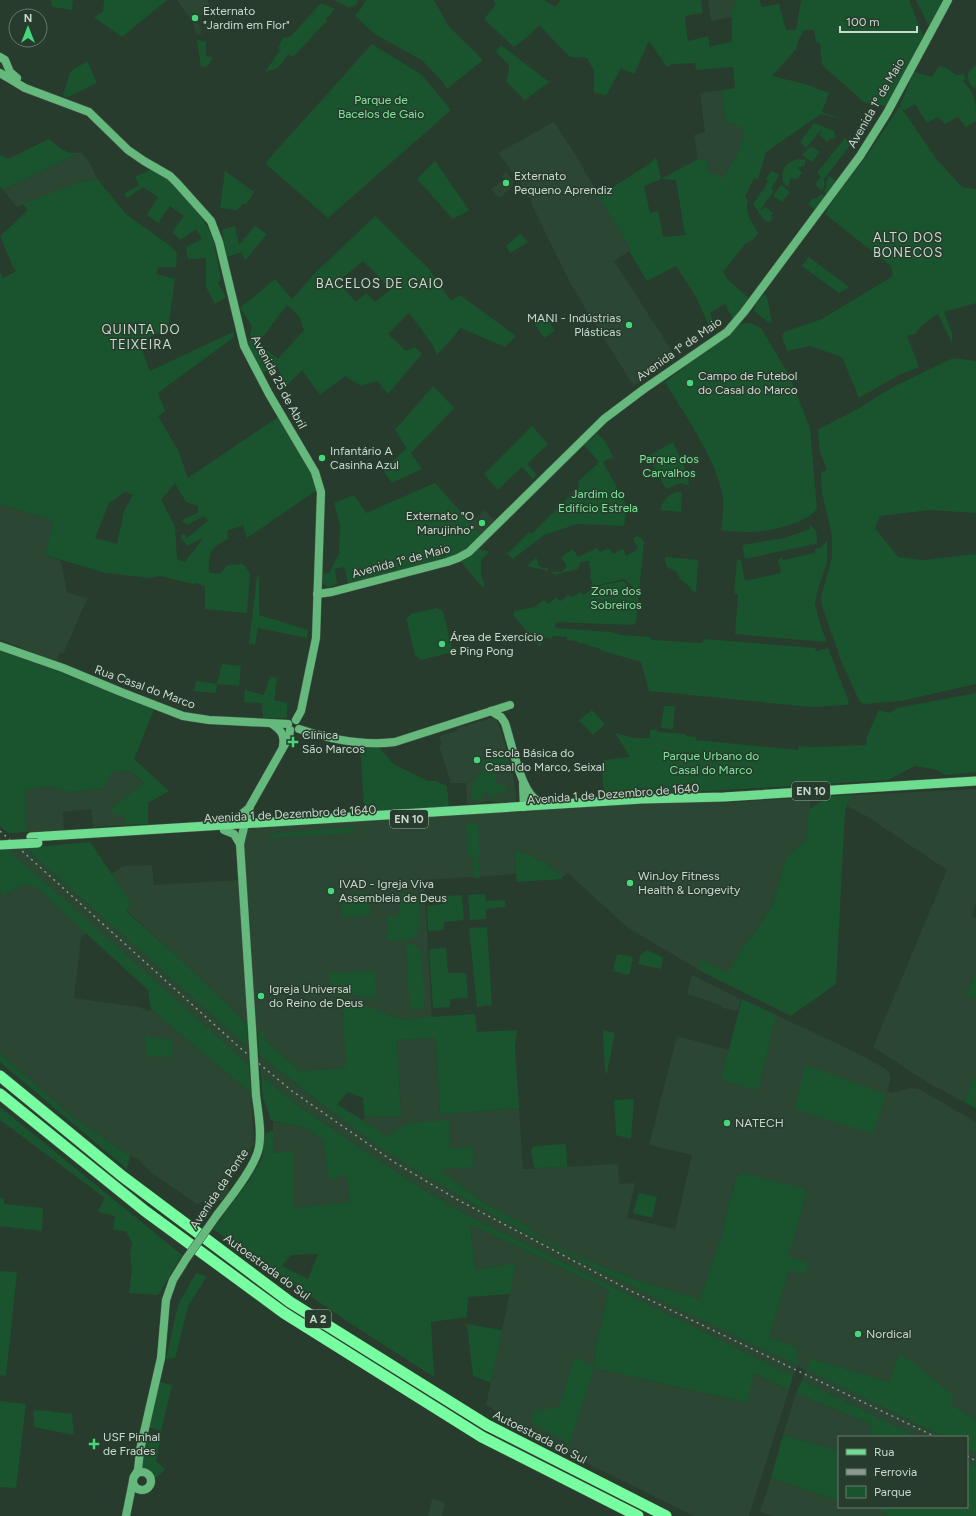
<svg xmlns="http://www.w3.org/2000/svg" width="976" height="1516" font-family="Figtree,sans-serif">
	<style>
		.built { fill: #2b4632 }
		.green { fill: #1a542e; fill-rule: evenodd }
		.lines { fill: none; stroke-linecap: round; stroke-linejoin: round }
		.secondary-casing { stroke: #455849; stroke-width: 9 }
		.primary-casing { stroke: #455849; stroke-width: 10 }
		.highway-casing { stroke: #455849; stroke-width: 12 }
		.secondary { stroke: #66b97d; stroke-width: 8 }
		.primary { stroke: #6fdd90; stroke-width: 9 }
		.highway { stroke: #77fea1; stroke-width: 11 }
		.rail { stroke: #8a9a8e; stroke-width: 1.5; stroke-dasharray: 2 4; stroke-linecap: butt }
		.secondary-bridge-casing { stroke: #455849; stroke-width: 9; stroke-linecap: butt }
		.primary-bridge-casing { stroke: #455849; stroke-width: 10; stroke-linecap: butt }
		.secondary-bridge { stroke: #66b97d; stroke-width: 8 }
		.primary-bridge { stroke: #6fdd90; stroke-width: 9 }
		.poi-dot { fill: #45d77a; stroke: #273c2c; stroke-width: 1.5 }
		.labels { text-anchor: middle; stroke-width: 3; stroke-linejoin: round; paint-order: stroke }
		.shield { fill: #273c2c; stroke: #9aa99d; stroke-width: 1 }
		.shield-label { font-size: 11px; font-weight: bold; fill: #cbd8ce }
		.poi-label { font-size: 12px; fill: #cbd8ce; stroke: #273c2c; text-anchor: start }
		.park-label { font-size: 12px; fill: #7de79b; stroke: #273c2c }
		.street-label { font-size: 12px; fill: #cbd8ce; stroke: #273c2c }
		.neighbourhood-label { font-size: 13px; letter-spacing: 1px; fill: #cbd8ce; stroke: #273c2c }
	</style>
	<rect width="100%" height="100%" fill="#273c2c"/>
	<g class="built">
		<polygon points="177,0 207,0 213,9 200,17 201,19 198,22 202,33 197,35 192,21"/>
		<polygon points="708,0 737,0 732,10 732,17 711,21"/>
		<polygon points="722,90 726,124 735,123 741,126 744,135 736,157 722,180 709,174 707,161 698,159 694,135 705,132 700,93"/>
		<polygon points="554,122 575,154 631,250 614,261 676,357 637,384 633,385 587,311 569,281 531,203 531,198 528,197 520,182 498,153"/>
		<polygon points="81,152 89,162 98,180 77,183 17,207 3,190"/>
		<polygon points="506,172 513,181 513,186 501,197 498,197 491,189 504,179 502,176"/>
		<polygon points="0,504 51,520 53,523 45,555 61,561 67,592 87,599 63,654 60,653 56,662 0,639"/>
		<polygon points="485,510 493,519 494,521 481,535 470,523"/>
		<polygon points="495,717 500,728 511,764 516,791 516,801 502,803 488,801 474,804 467,804 466,783 451,783 439,746 442,744 439,736 457,731 457,728"/>
		<polygon points="131,771 144,783 112,808 124,815 125,825 93,827 91,809 63,812 64,831 26,832 25,795 26,790 49,786 69,792 104,788 112,772"/>
		<polygon points="976,789 976,903 972,915 976,918 976,972 966,995 976,999 976,1073 964,1102 930,1084 873,1047 947,870 868,817 847,806 850,797 854,795"/>
		<polygon points="721,791 722,803 811,797 806,840 786,858 773,904 756,931 741,950 725,983 701,971 628,928 568,873 562,877 546,863 519,851 514,852 516,874 424,880 432,1018 404,1019 343,1004 347,1068 300,1071 265,1040 264,1032 258,1032 247,1024 181,960 126,910 132,904 111,874 123,866 152,865 154,885 241,880 239,827"/>
		<polygon points="25,848 248,1047 249,1065 6,849"/>
		<polygon points="22,885 35,886 87,933 81,937 74,998 138,1007 150,1011 151,1009 251,1093 254,1144 228,1182 229,1191 222,1200 206,1200 197,1204 150,1172 138,1159 130,1156 69,1114 0,1053 0,891 3,896"/>
		<polygon points="692,975 741,999 738,1011 722,1008 722,1006 709,1001 687,994"/>
		<polygon points="742,999 853,1051 881,1066 889,1072 891,1077 887,1091 891,1093 911,1088 919,1089 976,1122 976,1420 950,1404 899,1354 889,1382 810,1358 807,1370 944,1437 917,1437 802,1380 806,1370 798,1366 793,1376 469,1216 427,1192 362,1149 302,1108 261,1076 259,1055 311,1096 386,1151 465,1199 537,1238 633,1286 798,1366 796,1347 769,1337 789,1270 808,1264 788,1256 795,1236 807,1189 737,1175 728,1208 723,1234 715,1254 700,1299 636,1280 589,1261 557,1246 536,1234 520,1222 487,1205 439,1171 362,1120 365,1117 401,1116 397,1040 436,1038 440,1114 519,1108 523,1169 618,1164 619,1184 635,1183 627,1218 675,1229 692,1155 649,1145 677,1036 729,1050"/>
		<polygon points="273,1122 305,1127 323,1140 328,1174 344,1174 347,1177 350,1203 293,1208 293,1151 273,1153"/>
		<polygon points="470,1223 609,1290 595,1352 594,1368 747,1403 753,1373 789,1390 749,1516 694,1516 562,1451 486,1405 516,1263 475,1270"/>
		<polygon points="796,1393 873,1425 869,1437 839,1437 839,1451 783,1435"/>
		<polygon points="967,1449 976,1453 976,1466 967,1462"/>
		<polygon points="771,1478 839,1501 839,1507 877,1507 887,1516 773,1516 760,1512"/>
		<polygon points="432,1499 445,1502 442,1516 428,1516"/>
	</g>
	<g class="green">
		<polygon points="50,0 73,0 72,10 53,7"/>
		<polygon points="104,0 167,0 122,37 94,17 103,12"/>
		<polygon points="334,0 358,0 356,5 349,8"/>
		<polygon points="366,0 434,0 449,27 483,60 447,89 442,81 423,61 375,34 356,17 356,14 360,10"/>
		<path d="M493,0h51l11,7 6,-7h140l2,13 -18,3 3,25 20,-5 2,11 6,-2 16,-3v-32l5,-10h22l3,7 17,-3 7,26h10l5,-30h108l14,36 -37,70 -21,-3 -42,-37 -1,-3 -2,-20 -4,-1 -2,-12h-10l-5,9 -3,10 -24,27 33,8 24,9 -7,19 19,7 -20,-5 -55,38 -8,27 -4,-1 -9,19 3,3c-4,13 4,22 10,33l-4,6 -8,4 -23,29 5,8 20,17v3l-13,16 1,2 -2,3 -9,-17 -15,9 5,13 -4,4 -15,-33 -20,-31 -29,15 -18,-30 2,-1 -32,-54 50,-32 7,-7 5,22 37,-20 9,2 2,13h9l1,4 3,1 14,-22 8,-22 -3,-9h-5l-1,-3 -9,1 -4,-34 13,-2 -2,-21 -37,3 -1,-7 -23,1 -5,3 -18,-26 -15,33 -13,-6 -15,28 -12,-4v-21l-7,-13 -17,-1 -31,-32 -8,9 -17,13 -30,-28 12,-15zM661,179l15,1 9,55 -22,2 -5,-26 -8,2 -6,-27z"/>
		<polygon points="916,0 944,0 929,26"/>
		<polygon points="321,3 335,9 326,19 327,21 293,57 288,54 278,68 265,72 280,50 278,48 283,38 291,36"/>
		<polygon points="197,40 206,42 206,56 213,57 208,66 201,67"/>
		<polygon points="372,44 422,75 451,110 328,218 266,164 268,160"/>
		<polygon points="501,45 549,82 525,100 506,81 509,71 509,65 495,51"/>
		<polygon points="87,61 97,83 68,97 63,96 70,72"/>
		<path d="M976,65v23l-4,-1c-7,-11 -5,-15 4,-22z"/>
		<path d="M939,66l9,3 8,6 8,-1 1,5 -2,2c13,14 13,20 13,40l-10,6 -8,-10 -13,7 -7,-7 -11,6 -12,-19 -11,7 -4,-6 14,-33 18,5z"/>
		<polygon points="900,106 937,160 951,175 962,187 976,189 976,303 944,312 952,333 952,343 938,314 922,325 915,334 907,336 919,367 899,375 859,398 842,357 810,346 787,351 782,336 784,332 822,319 893,276 891,266 825,214 835,197 868,154"/>
		<polygon points="814,123 834,131 836,137 832,139 830,138 828,142 819,135 822,131 821,130 806,148 800,142"/>
		<polygon points="845,138 851,144 824,179 824,187 822,191 815,184 821,176 817,173"/>
		<path d="M49,139c10,9 19,17 32,13l-78,38 -3,-4v-31l8,4z"/>
		<polygon points="811,146 820,152 812,162 802,155"/>
		<path d="M799,159l6,1v5l-7,3 4,5 -5,6 -6,-1 -3,9 -5,-5c-2,-14 3,-20 16,-23z"/>
		<polygon points="435,161 469,210 453,219 417,179"/>
		<polygon points="150,170 167,178 203,219 213,238 221,280 218,283 226,297 215,304 206,287 206,258 188,259 186,247 202,239 196,229 181,240 172,232 184,216 170,206 158,223 147,215 158,197 143,187 127,198 124,194 139,185 135,177"/>
		<polygon points="225,171 254,192 246,205 244,203 237,210 220,208"/>
		<polygon points="772,171 779,175 771,189 774,191 761,209 762,210 765,207 773,213 771,216 773,218 769,222 764,220 753,204 766,186 766,185 768,181 766,179"/>
		<path d="M829,176l8,6 -10,12 -3,-2c3,-5 1,-10 5,-16z"/>
		<path d="M98,180l29,35 45,32 5,7 -1,13h-17l-3,7 19,5 -7,50 -29,13 11,29 83,-39 1,5 -76,56 7,18 -7,5 20,34 10,28 90,-61 38,65 1,8 -70,48 -4,-13 -16,6 1,8c-19,10 -19,13 -19,34l10,1 9,-9 15,-1 7,10 -3,39 -42,-4v-22l-8,-4 -4,1 -33,-8 -10,2 -44,-5 -61,-18 8,-32 -2,-3 -51,-16v-232l3,6 14,-7 -4,-4 -13,-31 28,-26 -5,-6 54,-21zM175,483l11,19 12,4v7l-16,7 5,5 17,-9 4,5 -21,17 -3,-5 -4,3 7,10 17,-9 -19,25 -8,-3 -2,-33 -14,-26zM125,492l8,3 -9,16 -7,33 -22,-6 14,-35z"/>
		<polygon points="781,185 790,192 782,202 773,196"/>
		<polygon points="822,194 826,197 816,210 808,204 812,199 816,198"/>
		<path d="M375,216l54,53 22,32 9,-6 56,41 -11,11 -44,-19 -24,27 -5,-11 -23,-31 -21,21 18,17 9,-4 7,7 -34,40 -11,-13 -16,5 -16,-10 -25,19 -18,-25 -15,15 -11,-20 -14,9 -14,-28 4,-20 -12,-18 35,-29 17,20 22,-25zM363,261l28,28 -16,13 -9,-9 -10,9 -18,-20zM287,305l12,11 5,14 -26,29 -20,-16z"/>
		<polygon points="235,226 239,245 255,226 267,234 245,261 242,252 227,257 222,230"/>
		<polygon points="520,234 528,242 510,253 506,246"/>
		<polygon points="809,257 849,287 839,293 802,266"/>
		<polygon points="764,294 767,297 772,322 769,323 754,311 756,304"/>
		<polygon points="545,314 555,331 544,338 533,322"/>
		<path d="M743,323h7l11,5 28,47 21,53 7,81c-11,15 -53,24 -71,23 -9,0 -17,-1 -25,-2 1,-10 3,-22 2,-31 -4,-36 -39,-85 -58,-117l20,-15 -1,-3 42,-26 10,-11z"/>
		<polygon points="953,358 976,361 976,513 930,510 880,516 875,528 898,557 923,560 976,554 976,684 901,701 864,704 860,702 842,663 822,606 821,596 832,558 832,535 822,493 821,472 827,470 820,452 818,432 819,429 856,410 893,387"/>
		<polygon points="433,386 454,408 411,453 422,469 392,483 383,470 407,448 395,430"/>
		<polygon points="532,426 548,444 527,464 537,475 533,479 522,467 498,490 484,474"/>
		<polygon points="597,433 605,441 613,457 603,462 627,506 624,526 577,524 544,535 513,559 507,554 529,532 532,534 579,487 578,482 599,462 584,445"/>
		<polygon points="673,442 688,475 689,486 680,483 666,489 648,456"/>
		<polygon points="435,483 481,535 456,556 348,583 344,567 335,569 337,584 329,587 323,583 323,574 329,573 339,554 340,525 334,503 354,495 366,513"/>
		<path d="M676,492h6l-1,20 -21,-2c3,-9 6,-14 16,-18z"/>
		<path d="M809,525c8,4 8,9 8,17l-2,2 -70,15 -3,-14 43,-7 25,-9z"/>
		<polygon points="638,536 644,541 636,622 633,625 556,622 555,628 611,632 620,635 651,637 651,640 702,643 704,639 815,648 816,651 828,648 849,702 847,705 811,707 649,691 641,662 603,651 598,648 588,646 588,644 578,643 577,641 567,640 567,637 553,636 551,639 543,637 540,647 513,615 515,611 534,607 544,600 549,604 556,597 561,601 568,595 572,597 580,592 584,595 594,587 623,581 632,589 635,589 624,579 594,586 590,578 591,573 589,561 581,562 578,569 554,575 552,572 553,571 557,572 562,572 567,566 561,558 564,555 573,549 578,557 597,548 600,552 609,548 613,554 623,549 626,556 638,549 633,538"/>
		<polygon points="827,540 827,563 817,592 815,604 821,627 826,640 825,642 735,634 738,594 734,593 737,559 741,560 745,581 781,573 778,560 782,557 783,560 815,553 815,549 821,548"/>
		<polygon points="479,549 489,552 481,560 481,576 484,582 484,589 461,562"/>
		<polygon points="665,557 698,560 696,593 691,590 689,586 680,579 677,572 667,567 665,562"/>
		<polygon points="536,558 537,559 538,564 540,567 548,568 548,571 526,566"/>
		<polygon points="257,577 259,577 259,615 308,630 307,638 258,628 255,645 249,643"/>
		<polygon points="437,608 443,612 452,647 449,653 421,660 415,655 406,619 411,614"/>
		<polygon points="0,651 52,669 154,710 134,759 169,791 148,803 148,824 125,825 124,815 113,815 112,808 144,783 131,771 112,772 104,788 69,792 49,786 26,790 25,795 26,832 8,833 0,826"/>
		<polygon points="222,664 241,666 239,686 217,684"/>
		<polygon points="270,676 277,678 274,700 287,703 287,718 263,718 262,703 244,702 245,690 264,695"/>
		<polygon points="196,681 217,684 216,693 194,691"/>
		<polygon points="976,693 976,772 946,775 937,770 915,766 888,780 595,798 595,797 604,795 602,769 604,769 603,760 630,757 615,733 635,738 650,738 650,730 657,729 657,732 685,734 686,736 696,737 696,740 798,750 799,746 814,747 866,745 867,736 879,710 889,713 897,708"/>
		<polygon points="664,706 675,706 673,729 661,728"/>
		<polygon points="592,710 605,724 593,735 579,720"/>
		<polygon points="362,745 379,747 393,764 428,781 436,781 447,786 449,808 372,813 364,805 360,747"/>
		<polygon points="496,752 508,756 508,766 501,765 495,775 496,784 508,786 505,793 498,792 496,797 489,797 490,792 486,790 480,799 471,799 472,785 484,769 481,766 483,760 493,760"/>
		<polygon points="854,795 850,797 845,811 836,984 791,1016 701,971 699,965 701,961 729,973 741,950 756,931 773,904 786,858 806,840 809,809 831,796"/>
		<polygon points="466,823 478,825 480,856 478,856 480,878 474,878 474,860 468,856"/>
		<polygon points="353,827 353,833 269,838 269,834"/>
		<polygon points="90,842 132,904 126,911 181,960 247,1024 248,1047 25,848"/>
		<polygon points="0,849 6,849 33,872 249,1065 251,1093 151,1009 148,990 35,886 22,885 3,896 0,891"/>
		<polygon points="519,851 546,863 562,877 562,879 517,882 514,852"/>
		<polygon points="369,893 370,915 342,917 342,895"/>
		<path d="M412,893l6,4c1,12 7,35 -7,42 -6,2 -16,1 -23,2l-1,-25h12v-12l2,-1v-9z"/>
		<polygon points="485,894 486,901 505,900 506,907 486,909 486,919 470,920 468,895"/>
		<polygon points="462,895 464,920 444,922 444,930 428,931 427,906 444,904 444,896"/>
		<polygon points="487,927 492,1005 477,1007 469,928"/>
		<polygon points="406,945 414,945 421,951 424,997 424,1004 421,1009 411,1009 409,997"/>
		<polygon points="446,948 448,973 466,973 468,998 450,999 450,1007 433,1008 429,949"/>
		<polygon points="647,950 663,958 661,969 638,964 641,954"/>
		<polygon points="617,954 633,957 630,973 627,975 613,971"/>
		<path d="M375,971l1,29c-14,-6 -29,-5 -44,-4l-2,-3 -1,-20z"/>
		<polygon points="976,972 976,999 966,995"/>
		<polygon points="742,999 776,1015 758,1090 721,1080"/>
		<path d="M343,1004h19l32,13 10,2 71,-5 2,18 40,-2 -2,17 4,61 -79,6 -4,-76 -39,2 4,76 -36,1 -2,-19 -15,-6 -11,12 50,32 21,-13 41,-3v29l25,-2 -1,20 -31,2 -2,2 47,34 33,17 16,12 21,12 32,15 47,19 64,19 15,-45 8,-20 5,-26 9,-32 3,-3 67,16 -12,47 -7,20 20,7 -3,12 -16,-5 -20,67 27,10 2,19c-139,-67 -281,-131 -411,-214 -12,-8 -24,-18 -36,-26 -31,-23 -61,-47 -92,-71l-1,-23h6l1,8 35,31 46,-3z"/>
		<polygon points="603,1030 615,1033 607,1073 605,1073"/>
		<polygon points="150,1035 150,1038 172,1039 173,1057 148,1056 146,1054 146,1036"/>
		<polygon points="0,1053 69,1114 130,1156 127,1169 0,1062"/>
		<polygon points="805,1065 886,1094 873,1134 795,1109"/>
		<polygon points="976,1073 976,1108 964,1102"/>
		<path d="M261,1076l41,32 60,41 65,43 42,24 324,160 -4,14 -36,-17 -5,30 -154,-35 -24,74 -2,2 -36,-21 2,-12 25,-4 16,-50 19,11 1,-16 14,-62 -139,-66 5,46 41,-7 -6,31 -42,3 -1,20 -36,5 3,55 -86,-55 -135,-93 35,-47 15,-25 1,-20 2,-4 7,-2v22l20,-2v57l57,-6 -3,-25 -3,-3 -12,7 -4,-7 -5,-34 -18,-13 -30,-5 -4,-2 -8,-22zM318,1254l-10,25 -26,-13 9,-11z"/>
		<polygon points="634,1099 631,1139 616,1135 614,1100"/>
		<polygon points="0,1107 182,1255 158,1295 129,1293 132,1270 130,1254 132,1243 126,1231 114,1230 113,1228 115,1216 98,1212 105,1198 0,1120"/>
		<polygon points="566,1144 567,1167 534,1168 531,1151 534,1146"/>
		<polygon points="639,1193 657,1197 652,1218 633,1213"/>
		<polygon points="0,1198 4,1198 4,1204 43,1208 42,1231 0,1226"/>
		<polygon points="0,1271 17,1272 6,1376 0,1375"/>
		<polygon points="196,1273 207,1276 188,1306 175,1358 166,1359 178,1305"/>
		<polygon points="467,1324 502,1330 491,1383 473,1376"/>
		<path d="M899,1354c20,10 37,28 55,43l-4,7 26,16v33l-9,-4v-12h-23l-137,-67 3,-12 79,24z"/>
		<polygon points="802,1380 917,1437 869,1437 873,1425 796,1393"/>
		<polygon points="158,1382 172,1385 161,1431 148,1427"/>
		<polygon points="0,1401 26,1404 16,1488 0,1487"/>
		<polygon points="39,1410 72,1414 74,1435 34,1427 33,1411"/>
		<polygon points="146,1434 161,1438 156,1461 165,1470 155,1478 152,1478 149,1473 144,1470 141,1460"/>
		<polygon points="783,1435 839,1451 839,1501 771,1478"/>
		<polygon points="967,1462 976,1466 976,1516 887,1516 877,1507 967,1507"/>
	</g>
	<g class="lines">
		<g class="secondary-casing">
			<g id="secondary">
				<polyline points="0,57 5,60 10,72 17,78"/>
				<polyline points="0,73 25,88 89,112 128,150 144,161 170,176 177,183 211,221 219,242 244,346 269,394 315,472 321,492 316,638 301,711 296,720"/>
				<polyline points="317,594 332,592 447,562 458,558 469,552 604,419 644,389 727,332 744,312 860,156 887,113 948,0"/>
				<polyline points="0,646 63,668 121,692 183,716 209,720 288,724"/>
				<path d="M491,711l10,6 4,6c6,18 15,63 29,75 5,4 9,5 15,6"/>
				<path d="M272,724c9,6 13,11 11,22"/>
				<path d="M299,729c30,10 65,17 96,13l115,-37"/>
				<polyline points="523,784 524,807"/>
				<polyline points="223,824 237,818 249,808"/>
				<polyline points="224,830 234,834 240,844"/>
				<polyline points="252,1028 240,844 246,819 250,806 289,737 290,730"/>
				<path d="M217,1215c12,-16 39,-49 42,-68 3,-16 -1,-35 -3,-52"/>
				<circle cx="142" cy="1481" r="9"/>
				<polyline points="134,1477 138,1470 140,1450 161,1358 166,1300 173,1280 186,1259"/>
				<polyline points="126,1516 133,1481"/>
			</g>
		</g>
		<g class="primary-casing">
			<polyline id="primary" points="31,837 642,799 724,797 976,781"/>
		</g>
		<g class="highway-casing">
			<g id="highway">
				<polyline points="0,1076 122,1176 290,1302 487,1425 666,1516"/>
				<polyline points="0,1094 145,1211 284,1313 482,1437 638,1516"/>
			</g>
		</g>
		<use href="#secondary" class="secondary"/>
		<use href="#primary" class="primary"/>
		<use href="#highway" class="highway"/>
		<g class="rail">
			<polyline points="0,831 239,1047 292,1091 394,1162 458,1200 631,1291 936,1437"/>
			<polyline points="967,1456 976,1461"/>
		</g>
		<g class="secondary-bridge-casing">
			<g id="secondary-bridge">
				<polyline points="252,1028 256,1095"/>
				<polyline points="186,1259 217,1215"/>
			</g>
		</g>
		<g class="primary-bridge-casing">
			<polyline id="primary-bridge" points="0,845 38,843"/>
		</g>
		<use href="#secondary-bridge" class="secondary-bridge"/>
		<use href="#primary-bridge" class="primary-bridge"/>
	</g>
	<g class="poi-dot">
		<circle cx="195" cy="18" r="4"/>
		<circle cx="506" cy="183" r="4"/>
		<circle cx="629" cy="325" r="4"/>
		<circle cx="690" cy="383" r="4"/>
		<circle cx="322" cy="458" r="4"/>
		<circle cx="482" cy="523" r="4"/>
		<circle cx="442" cy="644" r="4"/>
		<path d="M291 736h4v4h4v4h-4v4h-4v-4h-4v-4h4z"/>
		<circle cx="477" cy="760" r="4"/>
		<circle cx="630" cy="883" r="4"/>
		<circle cx="331" cy="891" r="4"/>
		<circle cx="261" cy="996" r="4"/>
		<circle cx="727" cy="1123" r="4"/>
		<circle cx="858" cy="1334" r="4"/>
		<path d="M92 1438h4v4h4v4h-4v4h-4v-4h-4v-4h4z"/>
	</g>
	<g class="labels">
		<g class="shield">
			<rect x="792" y="782" width="38" height="18" rx="3"/>
			<rect x="390" y="810" width="38" height="18" rx="3"/>
			<rect x="305" y="1310" width="26" height="18" rx="3"/>
		</g>
		<g class="shield-label">
			<text x="811" y="795">EN 10</text>
			<text x="409" y="823">EN 10</text>
			<text x="318" y="1323">A 2</text>
		</g>
		<g class="poi-label">
			<text x="203" y="15">Externato<tspan x="203" dy="14">"Jardim em Flor"</tspan></text>
			<text x="514" y="180">Externato<tspan x="514" dy="14">Pequeno Aprendiz</tspan></text>
			<text x="621" y="322" text-anchor="end">MANI - Indústrias<tspan x="621" dy="14">Plásticas</tspan></text>
			<text x="698" y="380">Campo de Futebol<tspan x="698" dy="14">do Casal do Marco</tspan></text>
			<text x="330" y="455">Infantário A<tspan x="330" dy="14">Casinha Azul</tspan></text>
			<text x="474" y="520" text-anchor="end">Externato "O<tspan x="474" dy="14">Marujinho"</tspan></text>
			<text x="450" y="641">Área de Exercício<tspan x="450" dy="14">e Ping Pong</tspan></text>
			<text x="302" y="739">Clínica<tspan x="302" dy="14">São Marcos</tspan></text>
			<text x="485" y="757">Escola Básica do<tspan x="485" dy="14">Casal do Marco, Seixal</tspan></text>
			<text x="638" y="880">WinJoy Fitness<tspan x="638" dy="14">Health &amp; Longevity</tspan></text>
			<text x="339" y="888">IVAD - Igreja Viva<tspan x="339" dy="14">Assembleia de Deus</tspan></text>
			<text x="269" y="993">Igreja Universal<tspan x="269" dy="14">do Reino de Deus</tspan></text>
			<text x="735" y="1127">NATECH</text>
			<text x="866" y="1338">Nordical</text>
			<text x="103" y="1441">USF Pinhal<tspan x="103" dy="14">de Frades</tspan></text>
		</g>
		<g class="park-label">
			<text x="381" y="104">Parque de<tspan x="381" dy="14">Bacelos de Gaio</tspan></text>
			<text x="669" y="463">Parque dos<tspan x="669" dy="14">Carvalhos</tspan></text>
			<text x="598" y="498">Jardim do<tspan x="598" dy="14">Edifício Estrela</tspan></text>
			<text x="616" y="595">Zona dos<tspan x="616" dy="14">Sobreiros</tspan></text>
			<text x="711" y="760">Parque Urbano do<tspan x="711" dy="14">Casal do Marco</tspan></text>
		</g>
		<g class="street-label">
			<text transform="translate(876 103) rotate(-60)" y="4">Avenida 1º de Maio</text>
			<text transform="translate(679 349) rotate(-35)" y="4">Avenida 1º de Maio</text>
			<text transform="translate(279 382) rotate(62)" y="4">Avenida 25 de Abril</text>
			<text transform="translate(401 561) rotate(-15)" y="4">Avenida 1º de Maio</text>
			<text transform="translate(145 687) rotate(20)" y="4">Rua Casal do Marco</text>
			<text transform="translate(613 794) rotate(-4)" y="4">Avenida 1 de Dezembro de 1640</text>
			<text transform="translate(290 814) rotate(-3)" y="4">Avenida 1 de Dezembro de 1640</text>
			<text transform="translate(219 1189) rotate(-56)" y="4">Avenida da Ponte</text>
			<text transform="translate(267 1267) rotate(36)" y="4">Autoestrada do Sul</text>
			<text transform="translate(540 1437) rotate(27)" y="4">Autoestrada do Sul</text>
		</g>
		<g class="neighbourhood-label">
			<text x="908" y="242">ALTO DOS<tspan x="908" dy="15">BONECOS</tspan></text>
			<text x="380" y="288">BACELOS DE GAIO</text>
			<text x="141" y="334">QUINTA DO<tspan x="141" dy="15">TEIXEIRA</tspan></text>
		</g>
	</g>
	<rect x="838" y="1436" width="130" height="72" fill="#273c2c" stroke="#697a6d"/>
	<rect x="846" y="1449" width="20" height="6" fill="#6fdd90" stroke="#697a6d"/>
	<text x="874" y="1456" font-size="12" fill="#cbd8ce">Rua</text>
	<rect x="846" y="1469" width="20" height="6" fill="#8a9a8e" stroke="#697a6d"/>
	<text x="874" y="1476" font-size="12" fill="#cbd8ce">Ferrovia</text>
	<rect x="846" y="1486" width="20" height="12" fill="#1a542e" stroke="#697a6d"/>
	<text x="874" y="1496" font-size="12" fill="#cbd8ce">Parque</text>
	<g transform="translate(28 28)"><circle r="19" fill="#273c2c" stroke="#697a6d"/>
	<path d="M0-3L7 15L0 10L-7 15Z" fill="#45d77a"/>
	<text y="-6" font-size="11" font-weight="bold" text-anchor="middle" fill="#cbd8ce">N</text>
	</g>
	<path d="M840 26v6h77v-6" fill="none" stroke="#cbd8ce" stroke-width="2"/>
	<text x="846" y="26" font-size="12" fill="#cbd8ce" stroke="#273c2c" stroke-width="3" paint-order="stroke">100 m</text>
</svg>
